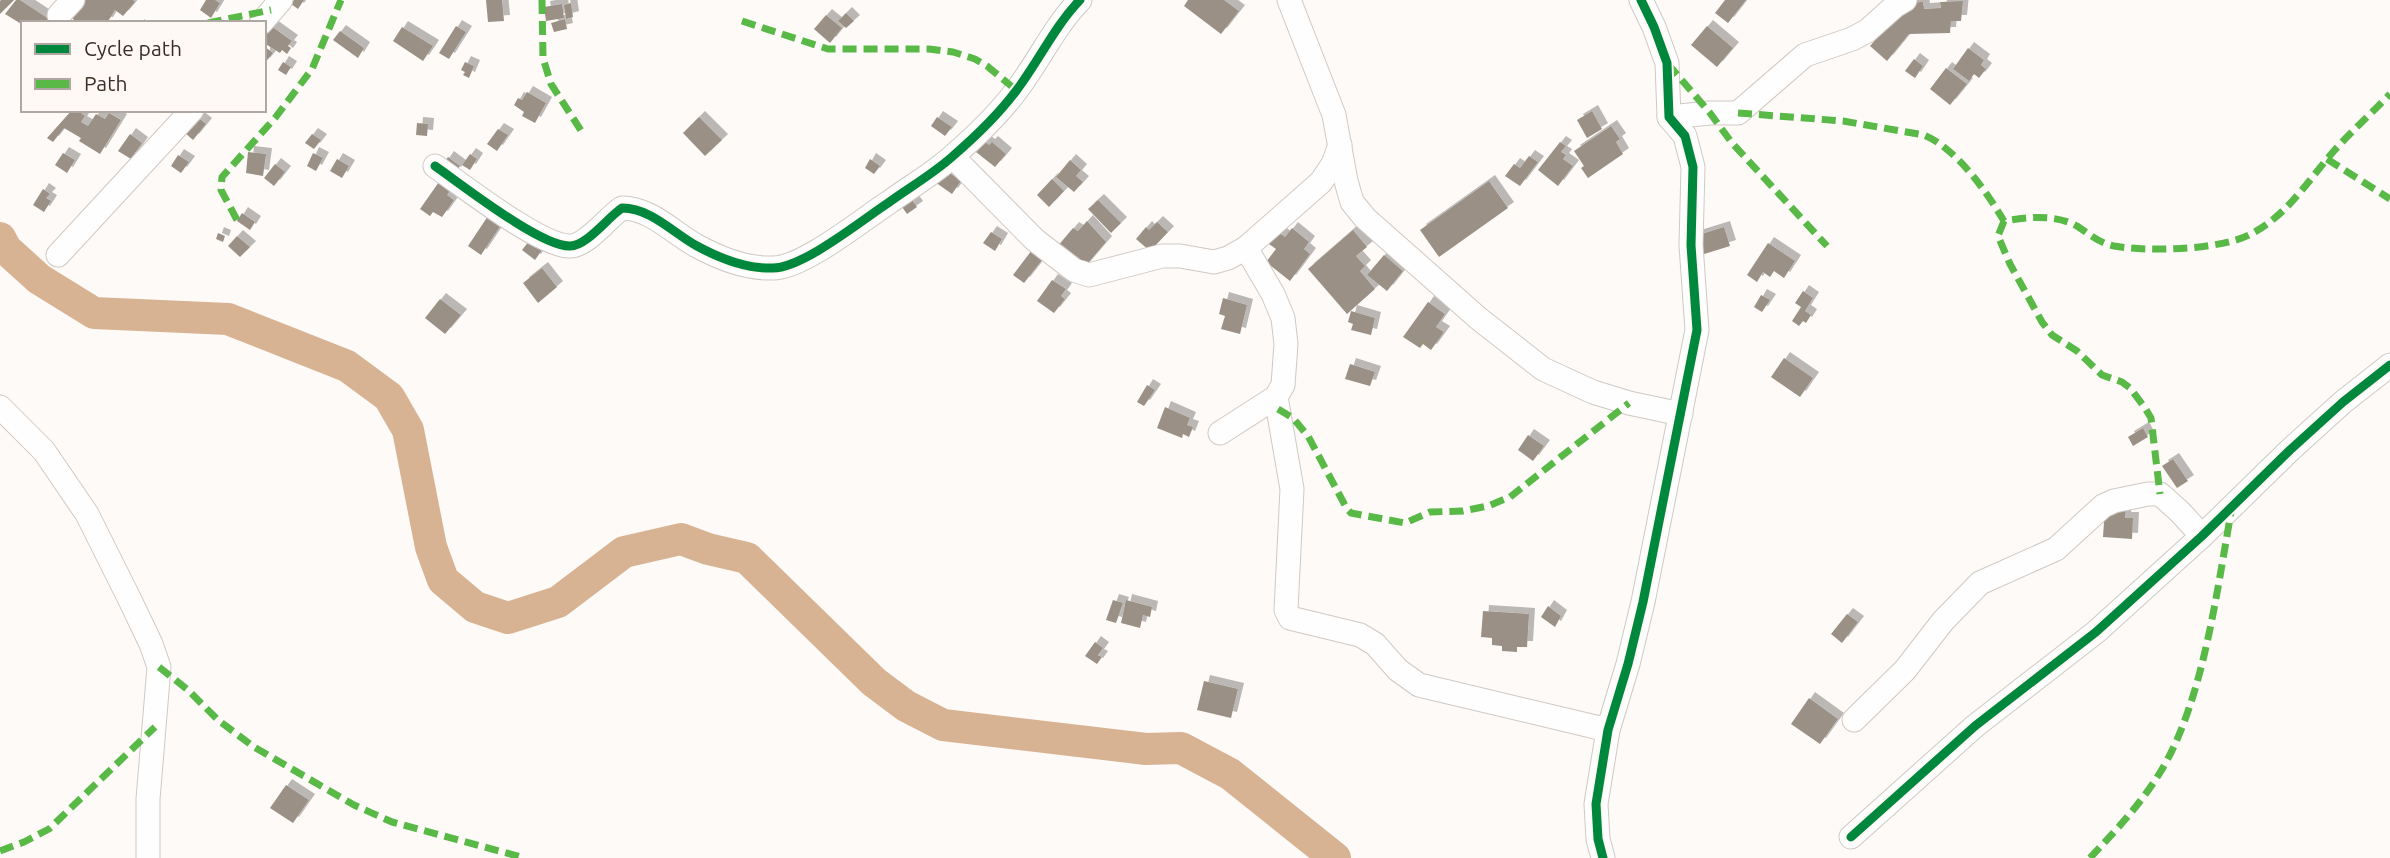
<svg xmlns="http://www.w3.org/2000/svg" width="2390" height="858" font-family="Ubuntu,sans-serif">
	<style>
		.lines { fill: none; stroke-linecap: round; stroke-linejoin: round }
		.river { stroke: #d8b393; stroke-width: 32 }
		.building { fill: #9a9086; filter: url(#shadow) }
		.minor-casing { stroke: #cfc9c4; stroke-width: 25 }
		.minor { stroke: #fffefe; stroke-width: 23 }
		.quiet { stroke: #58b947; stroke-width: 7; stroke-dasharray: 14 7; stroke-linecap: butt }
		.cycleway-casing { stroke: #fff9f5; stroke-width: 13 }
		.cycleway { stroke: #00873e; stroke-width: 9 }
	</style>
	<defs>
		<filter id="shadow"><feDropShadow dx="6" dy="-6" stdDeviation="0" flood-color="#0004"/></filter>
	</defs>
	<rect width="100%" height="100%" fill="#fdfaf7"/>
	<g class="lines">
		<polyline class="river" points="0,238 6,249 39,279 94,313 228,319 347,366 389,397 408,430 431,547 443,580 475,607 508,618 558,602 624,552 681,539 708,549 747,558 874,682 906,706 943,725 1146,749 1181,748 1230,774 1335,858"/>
	</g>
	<g class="building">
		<polygon points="1,0 14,0 0,14 0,1"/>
		<polygon points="16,0 20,0 52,21 51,23 23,23 23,25 5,14"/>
		<polygon points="80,0 133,0 135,2 123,16 115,10 107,23 78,23 69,16"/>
		<polygon points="206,0 215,0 220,3 211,18 200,10"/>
		<polygon points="294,0 304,0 298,9 291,4"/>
		<polygon points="486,0 502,0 504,21 488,22"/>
		<polygon points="1188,0 1224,0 1239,11 1221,34 1184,6"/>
		<polygon points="1725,0 1746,0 1728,23 1715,13"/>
		<polygon points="1963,1 1961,21 1951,21 1950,33 1909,34 1887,61 1870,46 1907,3 1923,2 1924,9 1941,8 1940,2"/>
		<polygon points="571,3 573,17 566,19 564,5"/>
		<polygon points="562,4 564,18 546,21 544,7"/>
		<polygon points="846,13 854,21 846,28 838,21"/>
		<polygon points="826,15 842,28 830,43 814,29"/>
		<polygon points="565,19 567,29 554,32 551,23"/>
		<polygon points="271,26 292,41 288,46 291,48 287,54 282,50 280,53 264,43 264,36"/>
		<polygon points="456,26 466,32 449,59 439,53"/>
		<polygon points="1707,26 1733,48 1717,67 1691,45"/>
		<polygon points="402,27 433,46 423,61 393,41"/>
		<polygon points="340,31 364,48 358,58 333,40"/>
		<polygon points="264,46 273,53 264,64"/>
		<polygon points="1968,48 1984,60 1981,65 1986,69 1979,78 1974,74 1969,81 1953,69"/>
		<polygon points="1914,59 1923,66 1915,78 1905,71"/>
		<polygon points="283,62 291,67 286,75 278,70"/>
		<polygon points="465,62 474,66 469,78 463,75 465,72 461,70"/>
		<polygon points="1946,68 1967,84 1950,105 1930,89"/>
		<polygon points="527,92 546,103 535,123 522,116 524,112 514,105 518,98 522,100"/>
		<polygon points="72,110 77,110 85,116 81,122 88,126 96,114 105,119 109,113 121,120 100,154 79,141 81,138 64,128 53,142 47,138"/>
		<polygon points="1592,111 1602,129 1587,138 1577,120"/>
		<polygon points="196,116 206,124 193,140 184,132"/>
		<polygon points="699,117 722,140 705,156 683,133"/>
		<polygon points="937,117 952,127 945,136 931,126"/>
		<polygon points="417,123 428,124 427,136 416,135"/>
		<polygon points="1611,126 1620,139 1616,142 1623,154 1588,178 1581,168 1584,166 1574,151"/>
		<polygon points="498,129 508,135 497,151 487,144"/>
		<polygon points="130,134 142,143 131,159 118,151"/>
		<polygon points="312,134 321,140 314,149 305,143"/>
		<polygon points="985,142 989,145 992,142 1006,154 995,167 976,152"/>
		<polygon points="1560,142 1566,146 1561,152 1566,155 1563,159 1573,166 1558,186 1538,170"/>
		<polygon points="248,152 266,154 263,176 246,173"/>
		<polygon points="63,153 75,160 67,173 55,165"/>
		<polygon points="313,153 323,158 316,171 307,166"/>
		<polygon points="470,154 477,159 470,170 462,165"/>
		<polygon points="178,155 189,162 181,173 171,166"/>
		<polygon points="1529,156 1538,162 1520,186 1505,176 1514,164 1520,168"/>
		<polygon points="448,157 460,166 455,173 443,164"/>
		<polygon points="337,159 349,166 342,178 330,171"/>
		<polygon points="870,159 880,166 874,174 865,168"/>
		<polygon points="1070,160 1081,170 1076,176 1083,182 1074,192 1056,177"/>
		<polygon points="275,164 285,172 274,186 264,178"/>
		<polygon points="944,169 961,181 952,194 935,182"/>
		<polygon points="441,179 453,187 447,195 454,200 442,217 433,212 430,216 420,209"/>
		<polygon points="1052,179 1064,191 1049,207 1037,195"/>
		<polygon points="1489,181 1508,208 1439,257 1420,230"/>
		<polygon points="43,189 50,194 46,198 51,201 44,212 33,205"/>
		<polygon points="910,197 917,207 907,214 900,204"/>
		<polygon points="1098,200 1121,223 1111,233 1088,209"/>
		<polygon points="242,213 255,222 250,230 237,221"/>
		<polygon points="488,216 501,225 481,255 468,246"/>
		<polygon points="1087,221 1106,242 1083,269 1057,247 1073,228 1078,231"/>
		<polygon points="1157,222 1168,232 1150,251 1136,239 1146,227 1149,230"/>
		<polygon points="1724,227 1730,246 1701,255 1695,236"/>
		<polygon points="1292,228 1309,242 1304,249 1310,254 1290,281 1266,262 1276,249 1269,244 1278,232 1285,237"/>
		<polygon points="1353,230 1367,247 1356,256 1365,266 1360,271 1375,289 1347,314 1308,269"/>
		<polygon points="991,232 1002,239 995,251 983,243"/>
		<polygon points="218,233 225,236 223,242 216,239"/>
		<polygon points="237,236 250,247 240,257 228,246"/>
		<polygon points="529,241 542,250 535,260 522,250"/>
		<polygon points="1768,243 1795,261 1784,278 1774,271 1770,277 1763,272 1757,282 1747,275"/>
		<polygon points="1035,246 1046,255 1024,283 1013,275"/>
		<polygon points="1384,255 1403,271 1387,291 1367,275"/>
		<polygon points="542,268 557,287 538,303 523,283"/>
		<polygon points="1052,280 1066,289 1061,296 1065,299 1054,313 1037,301"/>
		<polygon points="1803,291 1813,298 1805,311 1811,315 1806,323 1803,321 1799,326 1792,321 1801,307 1795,303"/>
		<polygon points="1761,295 1770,300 1762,312 1754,307"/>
		<polygon points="1223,298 1247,305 1240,334 1221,329 1225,316 1219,314"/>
		<polygon points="440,299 461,315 445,334 425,318"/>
		<polygon points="1428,302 1445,314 1436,327 1444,332 1431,350 1423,344 1420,348 1403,337"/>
		<polygon points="1351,311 1375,318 1371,335 1351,330 1353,324 1348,322"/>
		<polygon points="1784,358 1813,378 1800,397 1771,377"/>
		<polygon points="1350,364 1375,372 1370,386 1345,379"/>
		<polygon points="1147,385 1155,390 1144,406 1137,402"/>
		<polygon points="1165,407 1190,418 1187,425 1193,427 1189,437 1183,434 1182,438 1157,428"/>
		<polygon points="2143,428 2148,437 2133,446 2128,437"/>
		<polygon points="1528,435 1544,446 1533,461 1518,450"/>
		<polygon points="2173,459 2188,481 2177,488 2162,466"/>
		<polygon points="2105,507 2126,508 2125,518 2133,518 2132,539 2103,537"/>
		<polygon points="1113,600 1123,603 1116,623 1106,620"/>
		<polygon points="1126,600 1152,607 1150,617 1143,615 1140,628 1121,623"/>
		<polygon points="1548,606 1561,616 1555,627 1541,617"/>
		<polygon points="1483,611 1529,614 1527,647 1517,647 1517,652 1502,651 1502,646 1492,645 1492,638 1481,637"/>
		<polygon points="1847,614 1858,622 1842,643 1831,634"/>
		<polygon points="1095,642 1103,648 1098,655 1102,657 1097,664 1085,656"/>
		<polygon points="1204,681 1238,689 1231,718 1197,710"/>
		<polygon points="1809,698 1838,719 1820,744 1791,724"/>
		<polygon points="286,785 309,800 293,823 270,808"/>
	</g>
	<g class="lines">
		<g class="minor-casing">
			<g id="minor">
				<polyline points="1289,0 1334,115 1346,181 1352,202 1365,218 1478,318 1543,369 1593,392 1629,403 1681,414"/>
				<polyline points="59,15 73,0"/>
				<polyline points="261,23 281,0"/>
				<polyline points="1669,117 1710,113 1738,113 1805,55 1852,39 1867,31 1895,6 1905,0"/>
				<polyline points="953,157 1035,240 1074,270 1089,275 1162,256 1180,256 1214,262 1228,258 1246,248 1321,182 1333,164 1340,145"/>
				<path d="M435,166c26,18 106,81 135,80 17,0 38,-29 52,-38 29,0 51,25 75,38 22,12 51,23 76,22 30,0 89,-48 115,-65 22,-16 45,-29 65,-47 22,-19 45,-41 63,-65 23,-30 38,-64 64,-91"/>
				<polyline points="58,255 192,110"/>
				<polyline points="1276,397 1292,489 1286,610 1290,618 1360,635 1375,644 1398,670 1419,685 1608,730"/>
				<polyline points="0,407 44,451 87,514 130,600 151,644 159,667 148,799 148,858"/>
				<polyline points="1220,433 1276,397 1283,385 1286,344 1283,318 1273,294 1246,248"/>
				<polyline points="1854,720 1905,670 1943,621 1980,583 2056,549 2103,506 2114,501 2148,494 2160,494 2180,512 2202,536"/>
				<polyline points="1851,837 1975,726 2096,632 2202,536 2290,450 2343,402 2390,365"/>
				<polyline points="1603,858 1598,839 1596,804 1608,730 1628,664 1643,602 1697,330 1691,245 1693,167 1685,136 1669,117 1667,63 1654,27 1641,0"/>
			</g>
		</g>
		<use href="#minor" class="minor"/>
		<g class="quiet">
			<polyline points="542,0 543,58 551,84 582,132"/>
			<polyline points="742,21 828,49 929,49 953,52 975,59 987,66 1016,90"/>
			<polyline points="144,23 145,23"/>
			<polyline points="208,23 271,10"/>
			<polyline points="1668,64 1710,113 1732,143 1827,246"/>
			<path d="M1738,113l105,8 81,14c33,14 62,56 80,86 23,-4 51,-7 73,5 12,8 22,17 37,20 34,6 107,4 137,-12 33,-17 53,-47 76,-75 19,-23 42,-43 63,-65"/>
			<polyline points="2327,159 2390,199"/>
			<polyline points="237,220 221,190 222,177 275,118 312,69 341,0"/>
			<polyline points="2004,221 1998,236 2010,264 2042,322 2052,335 2077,351 2102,375 2122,382 2130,388 2145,408 2151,418 2160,494"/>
			<polyline points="1278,409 1293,418 1308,436 1347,509 1351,513 1405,523 1430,512 1463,511 1488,506 1510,497 1629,403"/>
			<polyline points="159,667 188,690 218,720 254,747 354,805 392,822 525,858"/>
			<polyline points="0,851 24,842 49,829 155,727"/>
			<path d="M2090,858c26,-28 51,-54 71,-87 43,-72 56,-182 71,-264"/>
		</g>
		<g class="cycleway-casing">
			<g id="cycleway">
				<path d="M435,166c26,18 106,81 135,80 17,0 38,-29 52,-38 29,0 51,25 75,38 22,12 51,23 76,22 30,0 89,-48 115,-65 22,-16 45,-29 65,-47 22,-19 45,-41 63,-65 23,-30 38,-64 64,-91"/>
				<polyline points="1851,837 1975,726 2096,632 2202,536 2290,450 2343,402 2390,365"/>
				<polyline points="1603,858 1598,839 1596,804 1608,730 1628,664 1643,602 1697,330 1691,245 1693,167 1685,136 1669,117 1667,63 1654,27 1641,0"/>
			</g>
		</g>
		<use href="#cycleway" class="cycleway"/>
	</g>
	<rect x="21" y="21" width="245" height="91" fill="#fff9f5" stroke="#afa8a2" stroke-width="2"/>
	<rect x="35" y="44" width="35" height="10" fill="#00873e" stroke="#afa8a2" stroke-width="2"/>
	<text x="84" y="56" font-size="21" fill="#382e25">Cycle path</text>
	<rect x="35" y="79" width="35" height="10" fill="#58b947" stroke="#afa8a2" stroke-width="2"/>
	<text x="84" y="91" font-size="21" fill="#382e25">Path</text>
</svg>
